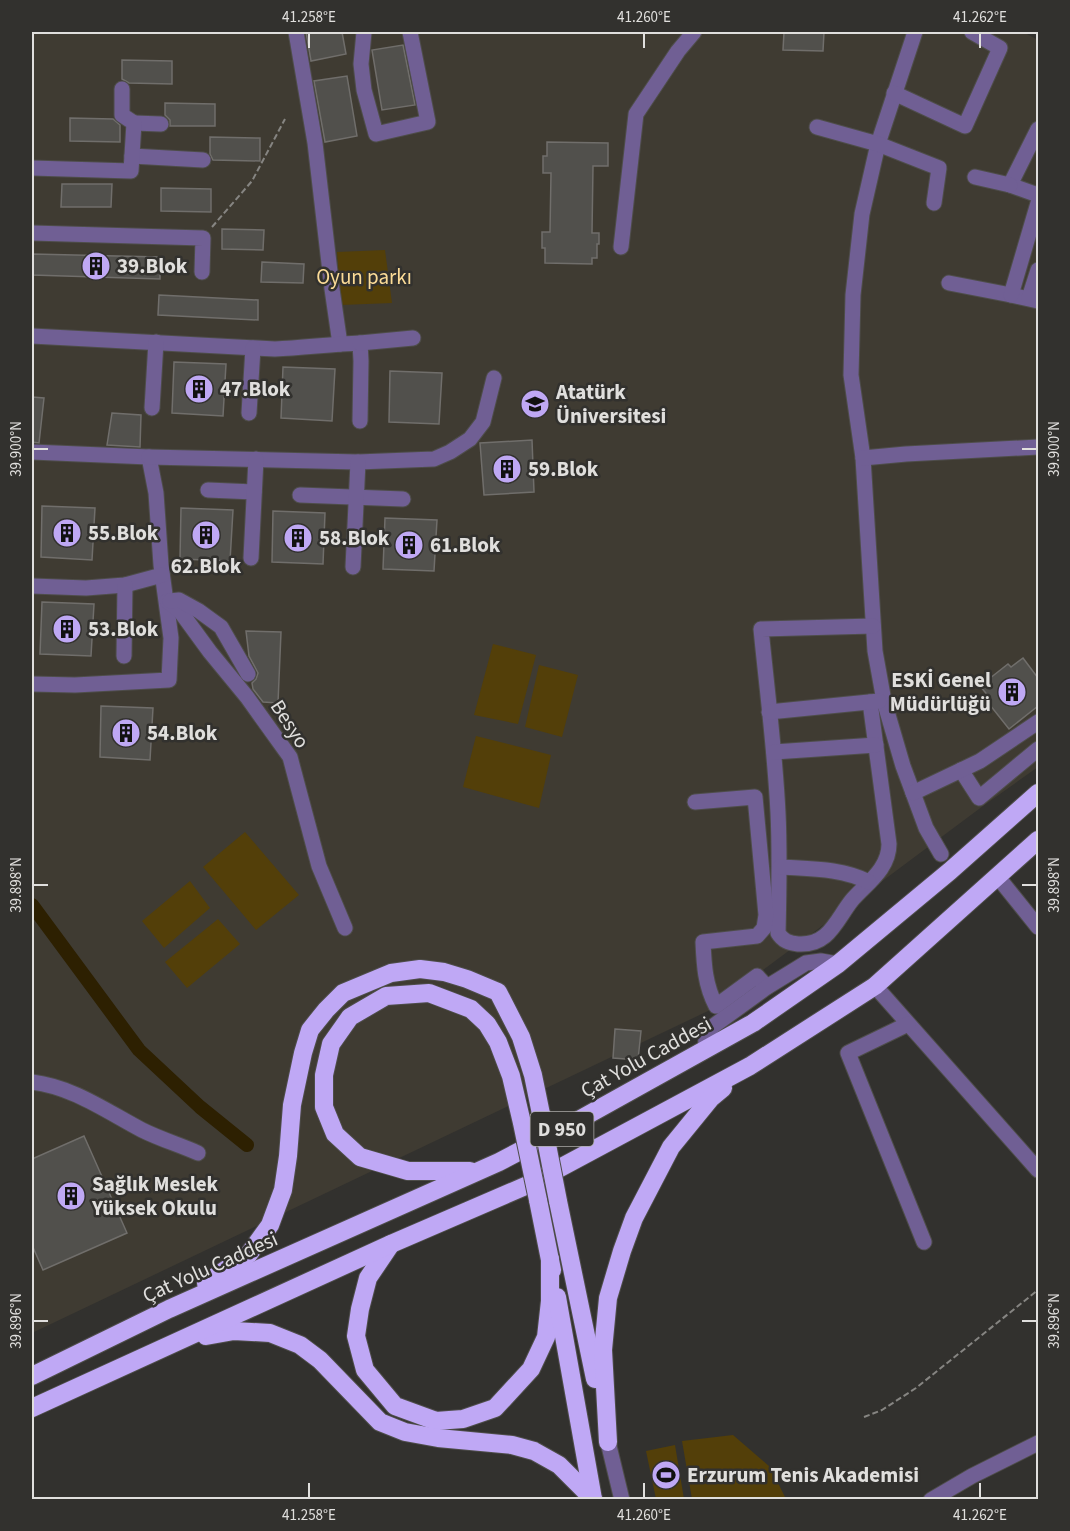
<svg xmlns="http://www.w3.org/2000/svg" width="1070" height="1531" font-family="'Source Sans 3',sans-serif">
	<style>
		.built { fill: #3f3b32 }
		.green { fill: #533f09 }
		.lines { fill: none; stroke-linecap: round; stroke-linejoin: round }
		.canal { stroke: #2d2001; stroke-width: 14 }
		.building { fill: #51504c; stroke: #706e6b; stroke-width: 1.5 }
		.minor-casing { stroke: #4e4d4a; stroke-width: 17 }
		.highway-casing { stroke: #4e4d4a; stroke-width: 20 }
		.path { stroke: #868582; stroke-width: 2; stroke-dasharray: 6 3; stroke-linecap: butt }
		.minor { stroke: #705f94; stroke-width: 15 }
		.highway { stroke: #bfa8f5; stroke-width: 18 }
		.highway-bridge-casing { stroke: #4e4d4a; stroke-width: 20; stroke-linecap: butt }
		.highway-bridge { stroke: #bfa8f5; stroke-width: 18 }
		.ticks { fill: none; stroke: #e0dfdd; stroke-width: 2 }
		.labels { text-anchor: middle; stroke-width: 5; stroke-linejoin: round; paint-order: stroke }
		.shield { fill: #32312e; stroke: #acaba8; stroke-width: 1.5 }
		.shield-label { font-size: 20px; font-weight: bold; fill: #e0dfdd }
		.poi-label { font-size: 21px; font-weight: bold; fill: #e0dfdd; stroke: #32312e; text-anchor: start }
		.park-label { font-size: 21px; fill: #fcdc97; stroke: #32312e }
		.street-label { font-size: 21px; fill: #e0dfdd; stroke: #32312e }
		.neatline { fill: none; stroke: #e0dfdd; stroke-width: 2 }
		.ticks-label { font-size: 15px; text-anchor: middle; fill: #e0dfdd }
	</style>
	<rect width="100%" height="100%" fill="#32312e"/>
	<polygon class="built" points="32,32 1023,32 1038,40 1038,767 983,806 708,1011 32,1333"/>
	<g class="green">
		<polygon points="385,250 392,303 341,305 337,252"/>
		<polygon points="493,644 536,655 518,724 474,715"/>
		<polygon points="539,665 578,675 562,737 525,727"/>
		<polygon points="476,736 551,755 539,808 463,787"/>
		<polygon points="245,832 299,895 256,930 203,867"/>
		<polygon points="190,881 210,908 164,948 142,921"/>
		<polygon points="218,919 240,944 187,988 165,962"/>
		<polygon points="733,1435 770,1467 786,1499 692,1499 682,1441"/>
		<polygon points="675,1445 684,1499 656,1499 646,1451"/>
	</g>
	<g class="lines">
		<polyline class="canal" points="32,905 139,1050 200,1107 247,1145"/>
	</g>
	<g class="building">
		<polygon points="306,32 342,32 346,54 311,61"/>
		<polygon points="784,32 824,32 823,51 783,50"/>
		<polygon points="403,45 415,105 382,110 372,50"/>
		<polygon points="122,60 172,61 172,84 129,83 122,79"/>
		<polygon points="347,76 357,136 325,142 314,81"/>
		<polygon points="165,103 215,104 215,126 170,126 170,120 165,115"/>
		<polygon points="70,118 113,119 120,125 120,142 70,141"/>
		<polygon points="210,137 260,138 260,161 213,160 210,154"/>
		<polygon points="547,142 608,143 608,166 593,166 592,233 599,233 599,244 597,244 597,258 592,258 592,264 545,263 545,248 542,248 542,232 550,232 551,173 543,173 543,156 547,156"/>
		<polygon points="62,184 112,184 111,207 61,207"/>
		<polygon points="161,188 211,189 211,212 161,211"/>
		<polygon points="222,229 264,230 263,250 222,249"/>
		<polygon points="32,254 160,257 160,279 32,275"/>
		<polygon points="262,262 304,264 303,283 261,282"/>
		<polygon points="159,295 258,300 258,320 158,315"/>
		<polygon points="174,362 226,364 223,416 172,413"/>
		<polygon points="283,367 335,369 332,421 281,418"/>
		<polygon points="390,371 442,373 439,424 389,422"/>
		<polygon points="32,397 44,398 39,443 32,442"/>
		<polygon points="112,413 141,415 140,447 107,445"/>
		<polygon points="532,440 534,492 484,495 480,443"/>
		<polygon points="42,506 95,508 92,560 41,557"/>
		<polygon points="181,508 233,510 230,561 180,559"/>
		<polygon points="273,511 325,513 323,564 272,562"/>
		<polygon points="385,518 437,520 434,571 383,569"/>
		<polygon points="42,602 94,604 91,656 40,654"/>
		<polygon points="246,631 281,632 278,703 263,702 253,689 252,683 256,679 258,673 249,656"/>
		<polygon points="1023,658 1038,678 1038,706 1009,729 986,700 990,698 980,686 1008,664 1011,667"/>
		<polygon points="101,706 153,708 150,760 100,757"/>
		<polygon points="615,1029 641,1031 638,1060 613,1058"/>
		<polygon points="84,1136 127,1233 43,1270 32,1245 32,1159"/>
	</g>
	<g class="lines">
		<g class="minor-casing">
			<g id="minor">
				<polyline points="296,32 315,143 332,289 340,344"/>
				<polyline points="364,32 361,64 364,90 376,134 428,122 410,32"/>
				<polyline points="915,32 878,144 862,214 853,295 851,375 863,458 875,651 884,701 903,766 926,828 941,854"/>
				<polyline points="894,93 965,126 1000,48 972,32"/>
				<polyline points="134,123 161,124"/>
				<polyline points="817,127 878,144 939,168 934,203"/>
				<polyline points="1038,129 1010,185 1038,195"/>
				<polyline points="132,156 203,160"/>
				<polyline points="32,168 131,171 134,123 122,115 122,89"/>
				<polyline points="975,177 1010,185"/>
				<polyline points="32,233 203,238 202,272"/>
				<polyline points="621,247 636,114 678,51 694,32"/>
				<polyline points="949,283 1011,295 1038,301"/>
				<polyline points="1011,295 1038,203"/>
				<polyline points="1029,298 1038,270"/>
				<path d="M32,336l243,13c28,-1 56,-5 85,-6l1,18 -1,60"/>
				<polyline points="360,343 413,338"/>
				<polyline points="152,408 156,342"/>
				<polyline points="249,413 253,348"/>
				<polyline points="32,452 149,457 156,493 161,565 171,638 169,680 75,685 32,684"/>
				<polyline points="149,457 358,462 434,459 450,452 470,439 483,422 494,378"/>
				<polyline points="863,458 906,454 1038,447"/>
				<polyline points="208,490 254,492"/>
				<polyline points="300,495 403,499"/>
				<polyline points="251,558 256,459"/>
				<polyline points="353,567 358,462"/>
				<polyline points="32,586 86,588 125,585 162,575"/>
				<polyline points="167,601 180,611 210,652 247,697 290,757 319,866 345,928"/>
				<polyline points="170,601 179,600 199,611 221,627 248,674"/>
				<polyline points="124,656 125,585"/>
				<path d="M870,702l19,142c0,25 -22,39 -37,56 -16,20 -23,46 -54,44 -9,-1 -15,-3 -20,-11 1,-40 2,-80 0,-120 -3,-62 -11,-123 -17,-184l112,-3"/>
				<polyline points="769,712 879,701"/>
				<polyline points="774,752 876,745"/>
				<polyline points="961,770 979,798 1038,749"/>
				<polyline points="913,793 980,761 1038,722"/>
				<path d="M695,802l60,-5 11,118 -2,13 -7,8 -54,6c1,23 2,43 13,64l41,-30 10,11"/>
				<path d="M780,867c31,2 61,1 89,15"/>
				<polyline points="997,876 1038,927"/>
				<polyline points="875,986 1038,1170"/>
				<polyline points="908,1024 848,1053 924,1242"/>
				<polyline points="705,1050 706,1039 712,1027 767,987 806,963 821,961 838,964"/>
				<path d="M32,1082c41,5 74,29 110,48 18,9 38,15 56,23"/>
				<polyline points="608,1442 622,1500"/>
				<polyline points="931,1500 972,1476 1038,1443"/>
			</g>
		</g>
		<g class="highway-casing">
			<g id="highway">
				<polyline points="470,1171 408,1171 360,1157 335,1134 324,1107 324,1075 331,1044 350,1017 386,996 429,993 471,1009 487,1024 498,1042 511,1076 522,1123"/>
				<polyline points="538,1200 552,1270"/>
				<polyline points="558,1201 595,1379"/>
				<polyline points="391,1244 368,1278 360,1309 356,1336 365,1370 395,1406 436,1421 463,1419 495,1408 531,1369 546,1337 550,1301 550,1259"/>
				<polyline points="206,1283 249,1254 270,1225 283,1190 288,1156 292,1105 303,1053 310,1030 326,1010 343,993 391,973 420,969 444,972 467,979 498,992 521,1037 533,1075 541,1114"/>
				<polyline points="557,1297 593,1499"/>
				<polyline points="206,1336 234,1331 270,1333 300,1345 320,1360 380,1422 405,1432 438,1438 512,1445 534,1451 559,1465 593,1499"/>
				<polyline points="32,1376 169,1309 499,1162 575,1122 753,1023 838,964 950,871 1038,793"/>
				<polyline points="32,1408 391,1244 530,1184 750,1066 875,986 1038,840"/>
				<polyline points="608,1442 603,1350 608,1298 622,1251 634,1218 671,1147 711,1098 723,1088"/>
			</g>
		</g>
		<g class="path">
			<polyline points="212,227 252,181 285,119"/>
			<polyline points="864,1417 882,1410 916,1388 1038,1290"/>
		</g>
		<use href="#minor" class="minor"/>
		<use href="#highway" class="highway"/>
		<g class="highway-bridge-casing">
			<g id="highway-bridge">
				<polyline points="541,1114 558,1201"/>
				<polyline points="522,1123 538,1200"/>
			</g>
		</g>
		<use href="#highway-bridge" class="highway-bridge"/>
	</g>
	<path class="ticks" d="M309,33v15M644,33v15M980,33v15M33,449h15M1022,449h15M33,885h15M1022,885h15M33,1321h15M1022,1321h15M309,1483v15M644,1483v15M980,1483v15"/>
	<defs>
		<g id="building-disc" transform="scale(1.5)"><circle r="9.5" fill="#bfa8f4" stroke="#32312e"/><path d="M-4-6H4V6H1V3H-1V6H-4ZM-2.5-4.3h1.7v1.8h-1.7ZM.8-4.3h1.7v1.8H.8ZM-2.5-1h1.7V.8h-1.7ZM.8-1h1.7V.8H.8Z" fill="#111"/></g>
		<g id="university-disc" transform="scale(1.5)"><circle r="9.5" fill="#bfa8f4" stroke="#32312e"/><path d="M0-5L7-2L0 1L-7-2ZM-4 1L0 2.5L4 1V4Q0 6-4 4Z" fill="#111"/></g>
		<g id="stadium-disc" transform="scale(1.5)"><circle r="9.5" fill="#bfa8f4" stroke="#32312e"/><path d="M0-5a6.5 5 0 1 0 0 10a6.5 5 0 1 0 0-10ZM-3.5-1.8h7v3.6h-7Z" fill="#111"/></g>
	</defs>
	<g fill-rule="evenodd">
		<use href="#building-disc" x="96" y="266"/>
		<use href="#building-disc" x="199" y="389"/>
		<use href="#university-disc" x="535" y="404"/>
		<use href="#building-disc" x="507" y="469"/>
		<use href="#building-disc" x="67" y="533"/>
		<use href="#building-disc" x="206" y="535"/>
		<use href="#building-disc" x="298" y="538"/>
		<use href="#building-disc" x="409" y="545"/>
		<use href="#building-disc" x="67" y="629"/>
		<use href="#building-disc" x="1012" y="692"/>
		<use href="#building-disc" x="126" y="733"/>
		<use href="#building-disc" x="71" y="1196"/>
		<use href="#stadium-disc" x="666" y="1475"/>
	</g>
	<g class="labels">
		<rect class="shield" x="530.5" y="1112" width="63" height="34" rx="4.5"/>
		<g class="shield-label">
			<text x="562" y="1136">D 950</text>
		</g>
		<g class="poi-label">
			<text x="117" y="273">39.Blok</text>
			<text x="220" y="396">47.Blok</text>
			<text x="556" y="399">Atatürk<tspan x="556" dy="24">Üniversitesi</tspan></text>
			<text x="528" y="476">59.Blok</text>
			<text x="88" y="540">55.Blok</text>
			<text x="319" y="545">58.Blok</text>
			<text x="430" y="552">61.Blok</text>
			<text x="206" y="573" text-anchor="middle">62.Blok</text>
			<text x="88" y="636">53.Blok</text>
			<text x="991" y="687" text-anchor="end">ESKİ Genel<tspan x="991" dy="24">Müdürlüğü</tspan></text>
			<text x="147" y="740">54.Blok</text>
			<text x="92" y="1191">Sağlık Meslek<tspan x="92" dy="24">Yüksek Okulu</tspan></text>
			<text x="687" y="1482">Erzurum Tenis Akademisi</text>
		</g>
		<g class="park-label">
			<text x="364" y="284">Oyun parkı</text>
		</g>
		<g class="street-label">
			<text transform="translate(290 724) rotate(57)" y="7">Besyo</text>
			<text transform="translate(646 1057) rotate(-29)" y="7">Çat Yolu Caddesi</text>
			<text transform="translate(210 1267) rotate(-24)" y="7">Çat Yolu Caddesi</text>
		</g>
	</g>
	<rect width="1070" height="1531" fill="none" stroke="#32312e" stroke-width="66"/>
	<rect x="33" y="33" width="1004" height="1465" class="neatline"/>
	<g class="ticks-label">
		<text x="309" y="22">41.258°E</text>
		<text x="644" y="22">41.260°E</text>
		<text x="980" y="22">41.262°E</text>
		<text transform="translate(16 449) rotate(-90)" y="5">39.900°N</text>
		<text transform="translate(1054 449) rotate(-90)" y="5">39.900°N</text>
		<text transform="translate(16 885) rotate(-90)" y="5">39.898°N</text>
		<text transform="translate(1054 885) rotate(-90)" y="5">39.898°N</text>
		<text transform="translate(16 1321) rotate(-90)" y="5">39.896°N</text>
		<text transform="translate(1054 1321) rotate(-90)" y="5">39.896°N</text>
		<text x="309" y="1520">41.258°E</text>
		<text x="644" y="1520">41.260°E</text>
		<text x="980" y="1520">41.262°E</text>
	</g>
</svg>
